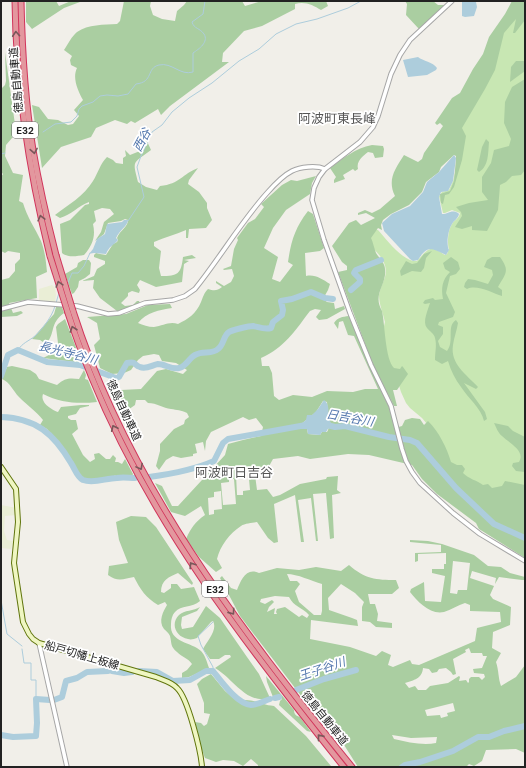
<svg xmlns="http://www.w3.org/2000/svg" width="526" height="768" font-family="'DM Sans','Noto Sans JP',sans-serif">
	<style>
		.farmland { fill: #eaeed6 }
		.grass { fill: #c8e7b3 }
		.forest { fill: #aacea1; fill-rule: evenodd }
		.water { fill: #adcddc }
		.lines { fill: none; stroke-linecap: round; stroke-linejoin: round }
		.stream { stroke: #adcddc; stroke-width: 1 }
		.river { stroke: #adcddc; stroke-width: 6 }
		.tertiary-casing { stroke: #a6a6a6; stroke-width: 5.5 }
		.secondary-casing { stroke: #60750c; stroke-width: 6 }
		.motorway-casing { stroke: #d1345b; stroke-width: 7 }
		.tertiary { stroke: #fff; stroke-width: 3.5 }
		.secondary { stroke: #eff6c2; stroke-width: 4 }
		.motorway { stroke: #e3979e; stroke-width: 5 }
		.motorway-bridge-casing { stroke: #d1345b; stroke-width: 7; stroke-linecap: butt }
		.motorway-bridge { stroke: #e3979e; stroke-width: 5 }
		.oneway { stroke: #79575a }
		.labels { text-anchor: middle; stroke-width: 3.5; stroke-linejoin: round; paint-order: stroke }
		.shield { fill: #fff; stroke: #646464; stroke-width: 1 }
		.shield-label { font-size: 10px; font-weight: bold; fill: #222 }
		.street-label { font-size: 11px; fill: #222; stroke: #fff }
		.water-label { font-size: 12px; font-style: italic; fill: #5377ad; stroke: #fff }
		.quarter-label { font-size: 13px; fill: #555; stroke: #fff }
	</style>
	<rect width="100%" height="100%" fill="#f1efe9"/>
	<g class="farmland">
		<polygon points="52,285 55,288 56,295 55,302 39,301 39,289"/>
		<polygon points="1,505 17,508 17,515 5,516 4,531 7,540 14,541 11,549 1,548"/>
	</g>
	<path class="grass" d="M525,10v487l-66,-16 -27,-51 -10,-12 -12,-10 -4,-5 -5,-11 -4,-13 -8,-13 -7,-37 2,-3 1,-4c-2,-9 -6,-18 -6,-27 1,-6 4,-12 6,-18 4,-14 -7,-24 -17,-34l5,-14 5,1c8,9 26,33 39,31 11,-12 12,-17 28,-6l2,-1 2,-5c-2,-6 -1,-19 3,-25 3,-5 7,-5 8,-11l-8,-3 -7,3h-2l-4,-17 3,-4 7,-2 4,-9 3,-12 3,-40 41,-93 10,-14z"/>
	<g class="forest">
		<polygon points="26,1 56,1 59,6 71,1 80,2 64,8 32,29 26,22"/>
		<path d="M124,1h27l-1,5 3,9 9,4 13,2 2,-10 7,-6 3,-4h55l3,5 17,-5h64l2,5 -7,4c-8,-5 -16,-9 -26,-6v5l-33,17 -18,5 -21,22 -1,9h7l-59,44 -9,9 -3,-6 -23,14 -4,-2 -4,3 -12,-4 -19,8 -5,9 -30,10 -19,21 -10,-63 7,2 9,12 10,1 10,5 5,-1 6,-8 -5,-6 9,-10c-5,-9 -11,-22 -6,-32l-6,-3 -1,-5 2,-4 -8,-6c4,-6 8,-14 13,-18 11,-8 27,-7 40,-8l3,-3z"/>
		<polygon points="405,1 433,1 438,5 445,5 419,29 406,15 407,4"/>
		<path d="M512,1h13v19l-10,13h-2l3,-14 -12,14 -9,37 -10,19 -23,39 4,8 -4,24 -8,27 -5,7 -4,1 -2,9 -2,-1 -1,-9 10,-3 4,-10 2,-22v-3l-2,-1 -13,12 -2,5 -13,10 -4,10 -13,13 -18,9 -8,6 -2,5 1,5 -4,-2 -7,10c2,4 3,10 5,15 3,5 9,10 9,16 2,16 -13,25 -3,42 3,13 3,48 12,57l6,1 2,-3 1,1 5,7 -11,16h-4l4,16h-3l-21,-41 -35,-93 9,-2v-4l-5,-4 -10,-16 17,-23 7,-3 5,5 14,-7 -9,-5 -8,2v-2l7,-3 7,3 8,-4 15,-13c-8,-16 0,-27 9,-41l14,7 4,-3 2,-6 19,-27 -3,-3 -3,2 -2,-2 17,-25 8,-5 13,-24 10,-15 6,-17 16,-23z"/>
		<path d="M5,52l11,80 -4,6 -6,7 -1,11 8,17 10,2 -4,26 4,2c4,14 12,25 18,38 4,10 5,21 6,31l-11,5 1,21 -28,5 4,10 8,-2 2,2 -6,3 -16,1v-37l8,-2 6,-7v-7l5,-5v-6l-12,-2 -3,2 -4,-2v-74l2,-3 -2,-2v-83l4,-4 1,-4z"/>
		<polygon points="516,61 524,61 525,62 525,71 510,82 511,67"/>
		<polygon points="525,79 525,170 521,175 512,176 506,182 500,185 498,210 487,231 472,230 472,226 462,229 455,227 462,216 461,212 456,207 469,203 488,200 482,192 482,177 491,163 494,150 509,146 511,139 504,123 505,102 512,87"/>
		<path d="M146,139l5,11c-18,14 -19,9 -13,32l8,5 11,3 3,-4c20,-2 22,-12 38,-18l-9,12 -1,4 11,8 8,11v5l5,12 -6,8 -17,1 -1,9h-2v-8c-11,5 -21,7 -32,12v4l7,5 -2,17 2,8c17,0 20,-2 22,-19l9,-2 4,3 -12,2 5,1 -5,3 -2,18 -26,5 -16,-7 -3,5 3,5 -1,3 -7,-2 -4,2v3l-7,7 4,3 8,-1 4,-4h2l1,3 -17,6 -6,1 -17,-13 -7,-10 1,-8 -12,1 12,-5 3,-7 8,-5v-3l-11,-4v-2l2,-2 4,1 6,1 7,-11 4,-2 1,-2 -1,-2c3,-8 11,-11 11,-18l-3,-1 -4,2 -13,2 -4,11 -9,7 6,-9 3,-10 10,-8 -4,-5 -8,-1 -8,3 2,10 -3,3c3,13 -1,22 -9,31 -7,1 -16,3 -22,-2l-2,-29 10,-4 15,-15 4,-1v-2c-11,4 -18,13 -29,16l-5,-3c13,-10 29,-19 38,-34 5,-8 7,-17 14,-24l6,3 3,3 7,1v-6l3,-2 -1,-6 5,5 10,-4z"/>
		<path d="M486,139l3,3c-1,11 0,24 -10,30l-2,-2 5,-23z"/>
		<path d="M372,145l11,1 1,3 -1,8 -8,1 -2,-5 -5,-1c-5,4 -12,9 -10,17l-3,2 -2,-2 -10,6 2,4 -11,4v-3l2,-3 -6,-9c14,-10 25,-20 42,-23z"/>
		<path d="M316,176l-4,7 -2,11 -24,16 -13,18 -9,20 14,9 -6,22 8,3 13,-17 -5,-3c3,-21 7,-34 20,-51l5,3 11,34 -4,3 -15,2 1,23c9,-2 16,3 24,8l-2,6 -5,9 4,3 7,1 1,6 9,-3 1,3 -18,10 -8,1 -3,-3 5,-7 -6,-1 -5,2c-16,21 -25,36 -49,47l1,8h7l3,7 2,23 5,4 14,-5 19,2 15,-6 26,1 12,-3h13l-24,-53 -6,-1 -5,-14 -4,1 -1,7 -4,-6c4,-6 8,-6 15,-7l21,51 18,37 7,24 7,-2 3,-6 7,-2 8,1 4,6 4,-4c11,11 19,27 23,41l6,3h5l3,4 -2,4c6,6 13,7 20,12l5,-1 4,4 10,-2 3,-5 20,4v73l-46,-29 -3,-6 -39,-29 -15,-15 -10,-14 -43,-10 -21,-1 -38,5 -12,-3 -25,3 -5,9 -13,7 2,15 10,-1 6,8 7,-2 20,-11 26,-5 1,-2 11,-1 -1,14 4,3 -9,2 2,43 -4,1 -4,-46 -13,1 5,47h-2l-5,-43 -13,2 6,42h-3l-6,-47 -21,9 4,38 -4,1 -6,-5 -11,-16c-4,1 -12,1 -16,4 -11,7 -21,20 -24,33l5,9 -6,4 -17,-15 -13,-18c5,-11 9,-17 19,-24l-4,-9 -16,10 -14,-4 -16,-29 7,3 10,20h6l47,-51 3,-11 15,-4 18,-4 2,-9 -7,-9 -7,2 -6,-3 -32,15 -5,9 -1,10 -2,-9 -8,2 2,9 -4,1v2l-12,2 -8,-2 -7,4 -7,10 -3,-4 4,-15v-7l14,-15 10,-5 1,-4 4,-3 -2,-4c-6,-3 -10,-3 -16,-4 -8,-1 -14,-6 -23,-6l-3,-3h-9l-1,5 -10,7 -4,-12v-10l20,-1 16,-18 9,-2 17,5 4,-4 -11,-7 -14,-2 -3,-6 -5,-1 -11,2 -5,4 -7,10 -7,3 -12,1 -12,-6 -6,-23 6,-6 -3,-16 -10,-6 39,-3 22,-9 22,-1 2,4c-13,2 -25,4 -34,15 5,2 10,4 16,4 9,-1 15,-6 24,-3 10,-5 18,-10 23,-22 2,-5 3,-9 7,-13 6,2 9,2 14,-2l-6,-4v-2l8,5 7,-4 3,-6 -2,-7 -8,1 -1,-1 8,-3 3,-17 4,-9 -1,-2 11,-15 7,-4 9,-12 -3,-3 21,-19 9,-5 6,1zM323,401l4,1c0,9 5,23 0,30h-5l-2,3 -12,-1 -1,-5h-6l-1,-4 16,-13zM248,468l2,22 -7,1v4h-6l-1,-21 6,-1v-4zM229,479h5l2,25 -13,1 -2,-22 8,-1zM221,491l1,18 -8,1v4l-5,1 -1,-17 6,-1v-5z"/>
		<polygon points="432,251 426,258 424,268 421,272 412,271 401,276 400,271 406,261 412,264 417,263 424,254"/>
		<path d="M451,257l7,5 2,7 -4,5 -6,2 -4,17 9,19 -2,5 -14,5 -1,3 5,2v7l-5,7 2,6 7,4c8,-10 -1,-25 9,-31l2,3c-1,7 -4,14 -5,22 -3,19 13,29 25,42l-2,2 -12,-6 21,29 2,7 -3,2c-3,-13 -16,-23 -23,-34 -6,-8 -10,-16 -13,-26l-6,3 -7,-4c0,-8 2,-15 0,-22 -1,-5 -5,-6 -8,-10 -5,-6 1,-18 3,-25l-5,1 -2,-1 2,-3 8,-2 2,2 8,-1c-2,-11 -1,-19 7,-27l-5,-3 -2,-6z"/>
		<path d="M492,257h8c10,14 6,16 -2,30l4,3v6c-10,-3 -25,-12 -35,-7l-3,-2 1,-4 3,-4 7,1 13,4 5,-9 -1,-5 -8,-3 3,-7z"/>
		<polygon points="83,260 89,260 91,263 90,274 85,278 79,281 78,287 74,293 72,294 65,274 77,267 78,263"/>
		<path d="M56,307h6l2,6c-15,11 -8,20 -18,31l-6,-4 -8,-1 22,-25z"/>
		<polygon points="65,319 82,363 43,358 53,353 58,343 56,327 58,324"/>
		<path d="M12,366l18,4 6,4 3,5 18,6c8,-7 12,-7 22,-6l5,-9 2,5 -1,4 3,1 9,22c-19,2 -36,1 -54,-8 -3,8 7,15 15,18l3,-5 20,-2h8v1l-9,2 -4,6 -8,2v2l3,2h5l2,9 -6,5 11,21 7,7 5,-3 -1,-5 5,-1 7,6h4l3,-4 3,3 -1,4h3l4,2 3,-5 8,15 -1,3h-16l-1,-2 -1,2 -21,3h-8l-5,-3 -14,-25 -19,-23 -7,-4 3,-5c-7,-9 -16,-15 -24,-23 -6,-6 -9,-15 -17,-18l5,-12z"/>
		<path d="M494,423l14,3 5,5 12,6v35l-9,-1 -4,-5 1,-3 6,-1c7,-11 -10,-19 -17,-26 -4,-3 -6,-9 -8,-13z"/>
		<path d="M131,516l15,1 10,10 37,56 -1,2 -14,-12c-9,4 -17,7 -17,19l3,1 7,-5v-4h6l4,5 13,-2 6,14c-8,7 -19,4 -25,11 -3,3 -4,8 -4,12 -2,19 21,18 30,27 4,4 6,11 8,17l-20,9 -7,1v-5l5,-3 5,-6c-4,-6 -10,-7 -15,-12 -7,-6 -5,-8 -7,-16 -1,-3 -4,-5 -6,-7 -6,-8 -1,-17 3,-24l-2,-3 -7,3c-12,-7 -18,-16 -24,-28 -10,2 -17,5 -26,-2l1,-9 19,-3 -9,-23 -3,-18z"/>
		<path d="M410,540l18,1 14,3 32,11 14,11 13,1 9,6 15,4v3h-3l-23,-3 -4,7 1,-6 -24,-7 -2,7 24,8 -4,9 3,4 18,8 -1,18 -17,7 -1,16 9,5 -5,9c3,9 2,16 5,24l15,-9 9,-12v88l-9,-4 -30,1 -4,11 -8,5 -5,-2 -3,3h-108l-19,-30 -34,-36 -65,-85 -20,-38 2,-2 9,12 6,2c4,-10 9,-23 22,-17l18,-5 22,2 17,-3 25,4 8,-6c16,14 27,15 47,15l3,8 -7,6h-24l2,10h5l3,10 -1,7 15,2v5l-16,-1 -6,-5 -8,-1v-14l2,-5 -9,-9 -14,-9 -13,14 1,12 23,8 5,2 1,6 -47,-6 -1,19 40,8 26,9 6,-5 9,4 -3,10 5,2 17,-7 2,4 7,1 56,-24 2,-13 24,-6 -1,-10 -30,-1v-6l-5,-2c-7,2 -14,7 -21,9 -14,3 -26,-10 -34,-20l1,-3 13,-7 1,19 16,1 4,-26 -13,-3v-4h12v-5h2v-11l-28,1v7l-3,1v-9l26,-1v-7l-31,-3zM453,561l17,2 -3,27h-9l-1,4 -7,-1zM287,574c10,0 25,7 35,10v27l-1,4h-7l-15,-13 -4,-11 5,-7 -3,-3h-7zM275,596l14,1c5,10 13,10 20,18l-2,3 -5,-3 -3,2 -14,-10 -8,2 -1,3 1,2h-3l1,-6 -8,4 2,-5 5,-5 -2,-2 -7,4 -5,-2 1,-3zM469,648l2,5h11l1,3h4l-5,12 -9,1 1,4 10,1 1,3 -3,3 -3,-3h-8l-2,2v3l-1,1 -2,-3 -7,1 1,-4 -1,-1 -11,7 -18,3 -4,4h-8l-3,-4 -6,2 -4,-5c9,-3 17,-4 18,-15l6,1 3,4 5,-1 2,-3 7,-1 5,4 2,3 3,-1 -3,-15 13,-7 -1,-2zM453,703l2,8 -8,2 1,3 -7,2 -1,-3 -13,1 -2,-6zM392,735l19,3 26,-1 -1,6c-13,3 -28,-1 -42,-4z"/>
		<path d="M206,606l14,12 27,39 12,17 11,24c-24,7 -36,-19 -55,-30l16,-11 -1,-2h-5l-6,4h-9l-7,-10c4,-8 15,-19 10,-28l-2,1 -14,16c-3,1 -6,2 -9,1 -12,-2 -18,-15 -9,-24 5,-5 15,-4 21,-8l-3,4 -15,6 -1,8 1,4 11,-2z"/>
		<path d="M211,674l14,17 12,10c16,-4 22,4 37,5l32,30 25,30 -73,1v-2l-7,-6 -8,7 -9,-5 -11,-1 -7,2 -11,-4 -3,-8 -7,-28 6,1 3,3 3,-2 3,-10 -6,-1v-10l-7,-19 5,-5z"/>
		<path d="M266,676l28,34c0,4 2,6 6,7l11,15 -4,-1 -28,-26 1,-4 2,-2 -3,-4 -6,2 -6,-15z"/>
	</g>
	<g class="water">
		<polygon points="462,1 476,2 477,7 474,16 465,17 462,16"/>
		<path d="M418,57c5,4 15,5 19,11l-1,2 -9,5 -19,2 -5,-17z"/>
		<path d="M454,155l2,3 -3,23 -5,10 -7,1 -2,5 3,17c7,0 9,-5 16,-1l1,1c-1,5 -5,6 -7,10 -4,6 -6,20 -3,26l-3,5c-14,-7 -19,-10 -28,5l-5,1 -3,-2 -26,-28 -2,-8 10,-9 18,-8 13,-14 4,-10 12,-10z"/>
		<path d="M124,220h4c-1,7 -8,9 -12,18l2,2c-4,5 -9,6 -12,14 -6,0 -10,-2 -17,0l4,-5 4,-10 8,-5 2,-10 15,-2z"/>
		<path d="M324,400c5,3 5,12 4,17l4,8 -3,2 -3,5h-4l-2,3 -12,-1 -1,-5h-6l-2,-1 1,-3 6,-5 1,-5h5l6,-6z"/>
	</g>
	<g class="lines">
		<g class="stream">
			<path d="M43,132l12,-8 16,-2 6,-6 2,-7 3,-3 11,-4 7,-6 7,-1 11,1 10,-2 8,-10c18,-2 10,-16 23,-19 13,-3 21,11 34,7v-19c6,-4 16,-11 11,-19 -4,-6 -10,-5 -12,-12l11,-8 2,-13"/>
			<polyline points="1,154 5,153"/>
			<polyline points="128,221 144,197 137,167 141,156 152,132 162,125 172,112 189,98 212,83 239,61 259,49 276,34 296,24 317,19 348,8 361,1"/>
			<polyline points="67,285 72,273 78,273 84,266 90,253"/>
			<polyline points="56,303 59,293"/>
			<path d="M18,350c4,-7 11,-9 17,-14 8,-8 17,-19 20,-30"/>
			<polyline points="1,600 7,634 22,646"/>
			<polyline points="213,622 198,636 201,645 213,667 213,671"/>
			<polyline points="22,649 24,663 31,663 31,680 36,680 36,699"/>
		</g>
		<g class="river">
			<polyline points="351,290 360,282 360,279 354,273 356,270 381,260"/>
			<path d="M1,376l7,-21 10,-5 29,12 33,3 36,13 3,-1 8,-14c9,-2 7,2 13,4 6,3 12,-2 18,-3 7,0 14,6 21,4 7,-1 10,-10 16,-13 7,-5 17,0 23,-6 6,-4 5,-13 11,-17 3,-2 20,-6 24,-6 6,1 11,4 18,2l2,-6 9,-7 1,-5 -2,-9 11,-2 19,-7 14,6 8,1"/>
			<path d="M1,417c35,1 53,17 70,46 4,6 6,14 12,17 11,4 23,-2 34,-2 6,-1 12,0 18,0"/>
			<polyline points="323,424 335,427 345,426 389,437 410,440 417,443 456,488 494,524 525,538"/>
			<path d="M149,477c22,-3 45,-7 65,-16l9,-18 5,-4 78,-14"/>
			<polyline points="112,671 124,673 132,672"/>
			<path d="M139,671l18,1 16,9 17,-1 16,-9h7c8,10 24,33 38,34 6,0 13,-4 19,-6"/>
			<polyline points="296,690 324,679 356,670"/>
			<polyline points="275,698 279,697"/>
			<polyline points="54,700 62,697 66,681 77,678 87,672 108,671"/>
			<polyline points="1,735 13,737 36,736 37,723 36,699 50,700"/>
			<polyline points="402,767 405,765 420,762 453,751 478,737 489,737 504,731 525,726"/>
		</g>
		<g class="tertiary-casing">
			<g id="tertiary">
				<polyline points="452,1 410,40 400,55 391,74 378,116 373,127 360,142 325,169 319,177 314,188 312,200 324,240 350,313 371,365 391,406 402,449 406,461 412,472 420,483 453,513 480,534 525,561"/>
				<path d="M1,309l27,-7 49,4 31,8 11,-1 26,-10 28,-3 12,-4 10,-7c25,-31 45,-66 72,-96 7,-8 15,-17 25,-22 8,-4 24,-6 33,-2"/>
				<polyline points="39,643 67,767"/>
			</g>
		</g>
		<g class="secondary-casing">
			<path id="secondary" d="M1,467l15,22 2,33 -4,41 9,59 6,12 4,5 6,4 117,34c7,3 16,5 21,11 11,10 24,64 25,79"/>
		</g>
		<g class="motorway-casing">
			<g id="motorway">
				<path d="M15,1c1,88 14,170 35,255"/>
				<path d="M21,1c1,49 4,100 12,149 6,35 14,70 23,105"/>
				<path d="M73,311c55,172 166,317 279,456"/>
				<path d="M68,313c7,22 15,43 24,65 59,145 155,268 252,389"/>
			</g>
		</g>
		<use href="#tertiary" class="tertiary"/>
		<use href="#secondary" class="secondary"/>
		<use href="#motorway" class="motorway"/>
		<g class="motorway-bridge-casing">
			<g id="motorway-bridge">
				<polyline points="56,255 73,311"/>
				<polyline points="50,256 68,313"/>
			</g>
		</g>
		<use href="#motorway-bridge" class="motorway-bridge"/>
	</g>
	<defs><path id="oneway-chevron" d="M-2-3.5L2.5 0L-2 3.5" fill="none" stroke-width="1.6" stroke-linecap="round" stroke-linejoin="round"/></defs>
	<g class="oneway">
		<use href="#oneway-chevron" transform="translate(16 34) rotate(-94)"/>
		<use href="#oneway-chevron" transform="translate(34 151) rotate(80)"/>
		<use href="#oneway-chevron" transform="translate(41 218) rotate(-104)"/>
		<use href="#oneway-chevron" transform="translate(59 284) rotate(-107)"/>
		<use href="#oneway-chevron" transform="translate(73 329) rotate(-109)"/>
		<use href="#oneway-chevron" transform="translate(114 428) rotate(-115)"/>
		<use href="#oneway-chevron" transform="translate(140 467) rotate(62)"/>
		<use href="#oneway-chevron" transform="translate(192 565) rotate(-123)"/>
		<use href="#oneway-chevron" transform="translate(232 612) rotate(55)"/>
		<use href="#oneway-chevron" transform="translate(320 737) rotate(-129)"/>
	</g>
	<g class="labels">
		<g class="shield">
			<rect x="12" y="122" width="26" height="16" rx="3"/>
			<rect x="202" y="581" width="26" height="16" rx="3"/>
		</g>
		<g class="shield-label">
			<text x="25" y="134">E32</text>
			<text x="215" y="593">E32</text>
		</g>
		<g class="street-label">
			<text transform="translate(16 80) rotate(-95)" y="4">徳島自動車道</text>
			<text transform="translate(124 410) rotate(65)" y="4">徳島自動車道</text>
			<text transform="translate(82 655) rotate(16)" y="4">船戸切幡上板線</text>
			<text transform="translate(325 718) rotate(51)" y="4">徳島自動車道</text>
		</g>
		<g class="water-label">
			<text transform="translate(142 140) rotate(-62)" y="4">西谷</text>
			<text transform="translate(68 353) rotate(14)" y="4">長光寺谷川</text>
			<text transform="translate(350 418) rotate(10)" y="4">日吉谷川</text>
			<text transform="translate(322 669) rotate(-19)" y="4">王子谷川</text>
		</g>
		<g class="quarter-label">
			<text x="337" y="123">阿波町東長峰</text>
			<text x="234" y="477">阿波町日吉谷</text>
		</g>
	</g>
	<rect width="526" height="768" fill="none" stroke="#222222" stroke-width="4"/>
</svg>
